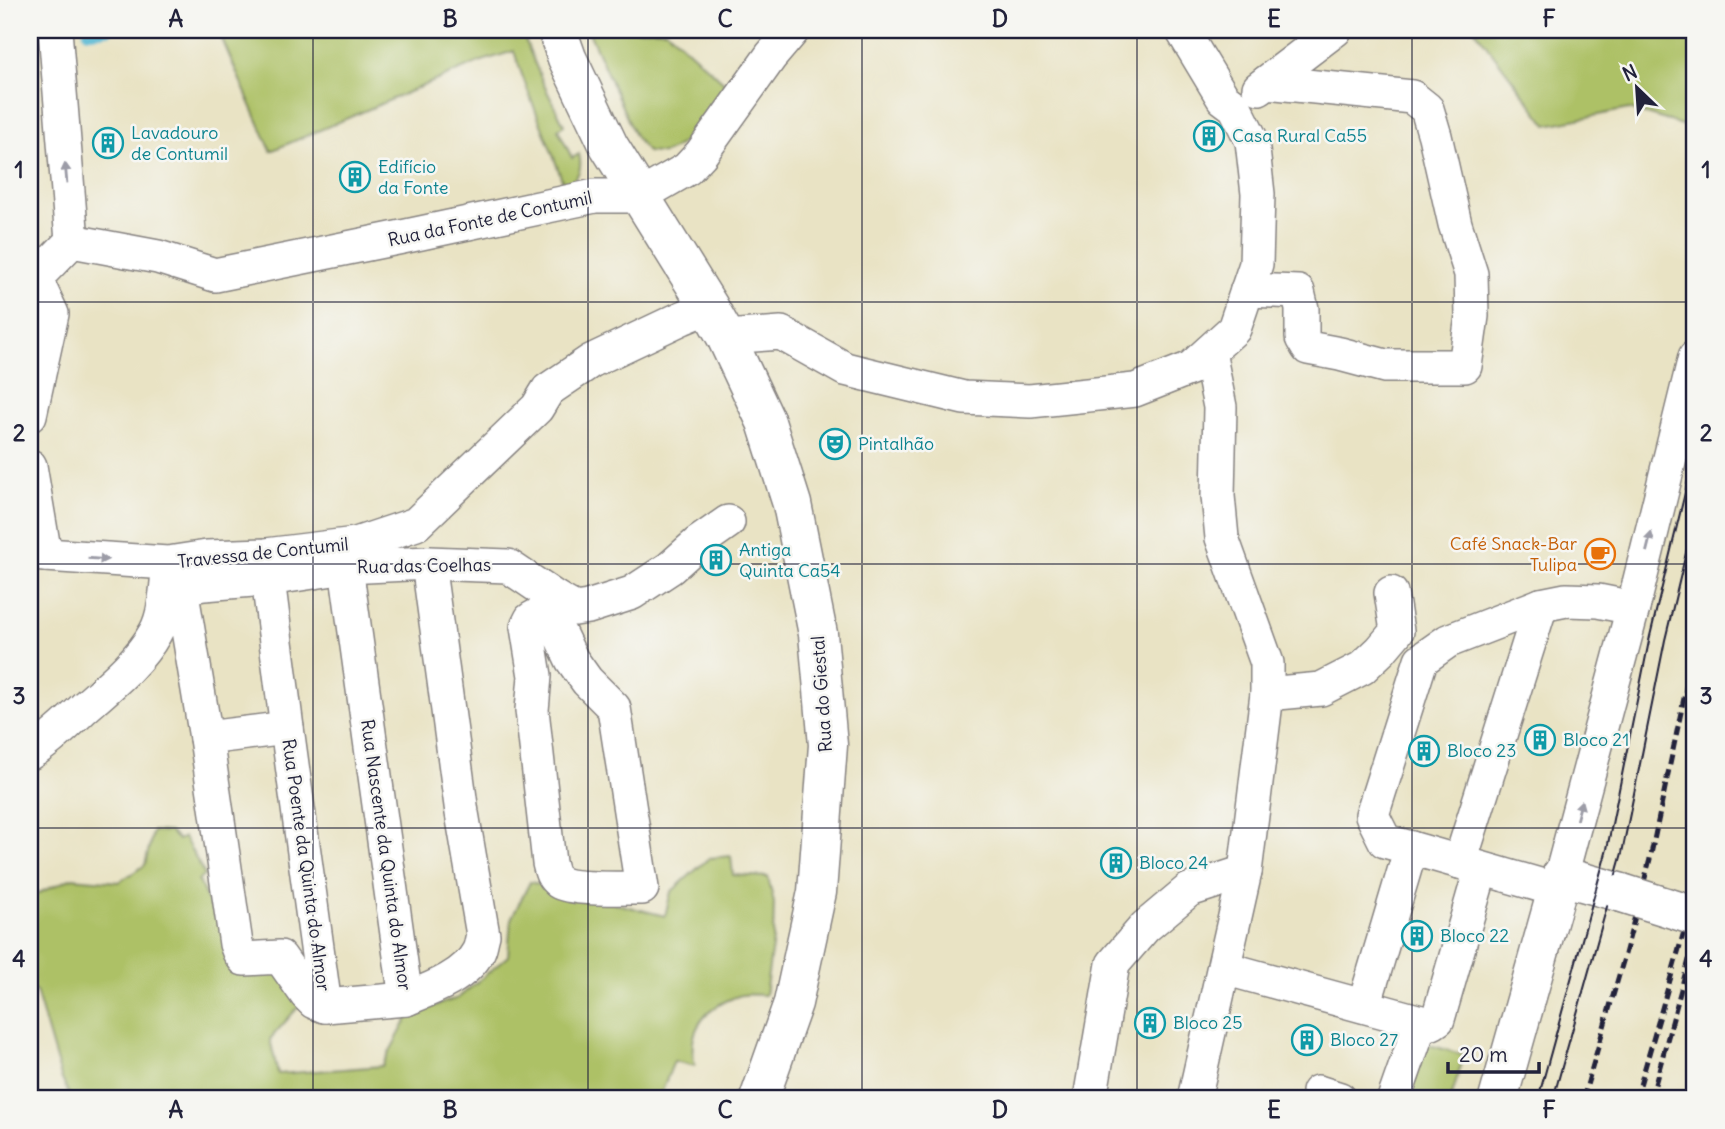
<svg xmlns="http://www.w3.org/2000/svg" width="1725" height="1129" font-family="Delius,sans-serif">
	<style>
		.green { fill: #adc166; stroke: #687250; stroke-width: 2 }
		.lines { fill: none; stroke-linecap: round; stroke-linejoin: round }
		.stream { stroke: #54b8d3; stroke-width: 9 }
		.street-casing { stroke: #868280; stroke-width: 36 }
		.secondary-casing { stroke: #868280; stroke-width: 41 }
		.street { stroke: #fff; stroke-width: 33 }
		.secondary { stroke: #fff; stroke-width: 38 }
		.tram { stroke: #22223b; stroke-width: 2 }
		.rail { stroke: #22223b; stroke-width: 5; stroke-dasharray: 10 5; stroke-linecap: butt }
		.secondary-bridge-casing { stroke: #868280; stroke-width: 41; stroke-linecap: butt }
		.secondary-bridge { stroke: #fff; stroke-width: 38 }
		.oneway { fill: #9c9ca7 }
		.grid { fill: none; stroke: #22223b; stroke-width: 2; stroke-opacity: 0.55 }
		.labels { text-anchor: middle; stroke-width: 5; stroke-linejoin: round; paint-order: stroke }
		.culture-label { font-size: 18px; fill: #0d838f; stroke: #f6f6f2; text-anchor: start }
		.street-label { font-size: 18px; fill: #22223b; stroke: #f6f6f2 }
		.food-label { font-size: 18px; fill: #c56008; stroke: #f6f6f2; text-anchor: end }
		.neatline { fill: none; stroke: #22223b; stroke-width: 2.5 }
		.grid-label { font-size: 23px; text-anchor: middle; font-weight: bold; fill: #22223b }
	</style>
	<rect width="100%" height="100%" fill="#f6f6f2"/>
	<filter id="ink" filterUnits="userSpaceOnUse"><feTurbulence type="fractalNoise" baseFrequency=".0143" numOctaves="2"/><feDisplacementMap in="SourceGraphic" scale="14" xChannelSelector="R" yChannelSelector="G"/><feConvolveMatrix kernelMatrix="1 2 1 2 8 2 1 2 1" color-interpolation-filters="sRGB"/></filter>
	<filter id="wash" filterUnits="userSpaceOnUse"><feTurbulence type="fractalNoise" baseFrequency=".00686" numOctaves="4" result="noise"/><feDisplacementMap in="SourceGraphic" scale="28" xChannelSelector="R" yChannelSelector="G"/><feGaussianBlur stdDeviation="1.57" result="paint"/><feColorMatrix in="noise" values="0 0 0 0 0 0 0 0 0 0 0 0 0 0 0 0 0 1.4 0 .05"/><feComposite in="paint" operator="in"/></filter>
	<g filter="url(#wash)">
		<rect width="100%" height="100%" fill="#e9e3c4"/>
		<g class="green">
			<path d="M218,30h303l22,53 21,42 -6,4 14,29 7,-4c4,17 -1,24 -15,32 -15,-46 -36,-89 -50,-135l-35,11 -208,89z"/>
			<path d="M588,30h78l63,57c-10,16 -47,63 -65,66 -5,1 -12,-1 -17,-1l-12,-16z"/>
			<polygon points="1475,30 1695,30 1695,129 1629,109 1547,125"/>
			<path d="M153,831l17,1 8,8 6,-3 21,38 -7,5 18,38 59,42 26,44 -31,35 8,35 104,-8 28,-52 48,-16 50,-42 3,-37 19,-37 135,34 6,-24 38,-34 22,-2 2,19 35,2 6,26 -1,36 -8,56c-7,0 -16,-1 -23,0 -5,1 -11,4 -16,6 -27,13 -39,36 -31,65l-21,-5 -15,38h-588l-10,-22 -25,-86h-6v-94l42,-19 47,4 26,-17z"/>
			<polygon points="1426,1044 1464,1055 1451,1099 1409,1099"/>
		</g>
		<g class="lines">
			<g class="stream">
				<polyline points="87,33 109,30"/>
				<polyline points="30,37 31,37"/>
			</g>
		</g>
	</g>
	<g filter="url(#ink)">
		<g class="lines">
			<g class="street-casing">
				<g id="street">
					<polyline points="55,30 72,241"/>
					<polyline points="1259,88 1335,30"/>
					<polyline points="30,284 72,241 158,257 215,275 402,237 595,196 640,196 687,169 701,154 771,56 793,30"/>
					<polyline points="1247,290 1298,292 1302,309 1302,338 1308,348 1340,354 1385,366 1465,366 1472,316 1471,274 1455,224 1435,136 1427,109 1412,97 1267,82"/>
					<polyline points="726,337 781,333 845,369 964,398 1030,401 1135,390 1191,368 1234,329 1256,264 1258,194 1252,141 1235,107 1223,98 1182,30"/>
					<polyline points="30,415 52,314 36,280"/>
					<polyline points="30,466 45,555"/>
					<polyline points="30,554 168,563 207,557 266,555 356,544 416,524 537,408 548,390 591,361 682,318 709,307"/>
					<path d="M346,567l60,432c25,-10 59,-22 72,-47 3,-5 3,-11 5,-17l-21,-122 -34,-250"/>
					<polyline points="181,588 206,738 236,944 239,952 244,959 280,957 306,994 314,1002 325,1006 287,728 268,579"/>
					<polyline points="167,590 204,584 268,579 346,567 428,563 508,566 557,599 575,609 588,607 632,593 670,568 698,543 728,522"/>
					<path d="M551,616l-11,-2 -9,5 -4,8 8,49 -3,34 17,153c2,8 3,14 10,19 12,8 66,6 83,6l-28,-180 -27,-27 -15,-21 -21,-44 6,-17"/>
					<polyline points="1267,694 1321,689 1362,668 1381,650 1397,631 1391,593"/>
					<polyline points="206,738 287,728"/>
					<path d="M30,753c20,-12 37,-29 54,-45 25,-22 55,-46 71,-75 9,-15 12,-47 13,-64"/>
					<polyline points="1411,848 1557,890"/>
					<polyline points="1460,862 1541,605"/>
					<polyline points="1561,876 1633,608 1695,357"/>
					<polyline points="1224,968 1421,1022 1432,1023 1438,1019 1481,869"/>
					<polyline points="325,1006 406,999"/>
					<polyline points="1364,1006 1411,848 1385,841 1372,815 1421,660 1448,641 1541,605 1566,600 1598,601 1633,608"/>
					<polyline points="1318,1092 1340,1099"/>
					<polyline points="1090,1099 1113,964 1145,927 1189,890 1245,872"/>
					<polyline points="1194,1099 1245,872 1267,694 1267,663 1222,538 1218,496 1220,407 1209,352"/>
					<polyline points="1394,1099 1421,1022"/>
				</g>
			</g>
			<g class="secondary-casing">
				<g id="secondary">
					<polyline points="557,30 567,58 609,146 709,307 726,337 766,422 792,504 818,634 828,745 817,892 793,1003 759,1099"/>
					<polyline points="1498,1099 1561,876 1622,893"/>
				</g>
			</g>
			<use href="#street" class="street"/>
			<use href="#secondary" class="secondary"/>
			<g class="tram">
				<polyline points="1538,1099 1607,849 1650,636 1695,452"/>
				<polyline points="1553,1099 1622,853 1665,640 1695,516"/>
			</g>
			<g class="rail">
				<polyline points="1583,1099 1624,958 1650,859 1695,646"/>
				<polyline points="1636,1099 1695,893"/>
				<polyline points="1651,1099 1695,938"/>
			</g>
			<g class="secondary-bridge-casing">
				<polyline id="secondary-bridge" points="1622,893 1695,916"/>
			</g>
			<use href="#secondary-bridge" class="secondary-bridge"/>
		</g>
		<defs><path id="oneway-solid" d="M-6-.8H1V-3.2L6.5 0L1 3.2V.8H-6Z" transform="scale(1.75)"/></defs>
		<g class="oneway">
			<use href="#oneway-solid" transform="translate(66 173) rotate(-95)"/>
			<use href="#oneway-solid" transform="translate(1649 542) rotate(-76)"/>
			<use href="#oneway-solid" transform="translate(98 559) rotate(4)"/>
			<use href="#oneway-solid" transform="translate(1579 810) rotate(-75)"/>
		</g>
	</g>
	<path class="grid" d="M313,30v1069M588,30v1069M862,30v1069M1137,30v1069M1412,30v1069M30,302h1665M30,564h1665M30,828h1665"/>
	<defs>
		<g id="building-ring" transform="scale(1.575)"><circle r="9.5" fill="#f6f6f2" stroke="#0f9aa8" stroke-width="1.5"/><path d="M-4-6H4V6H1V3H-1V6H-4ZM-2.5-4.3h1.7v1.8h-1.7ZM.8-4.3h1.7v1.8H.8ZM-2.5-1h1.7V.8h-1.7ZM.8-1h1.7V.8H.8Z" fill="#0f9aa8"/></g>
		<g id="theatre-ring" transform="scale(1.575)"><circle r="9.5" fill="#f6f6f2" stroke="#0f9aa8" stroke-width="1.5"/><path d="M-5-5.5Q0-4 5-5.5V0Q5 5 0 6Q-5 5-5 0ZM-3.3-2.5H-1v1.5H-3.3ZM1-2.5H3.3v1.5H1ZM-2.8 1Q0 5.5 2.8 1Z" fill="#0f9aa8"/></g>
		<g id="cafe-ring" transform="scale(1.575)"><circle r="9.5" fill="#f6f6f2" stroke="#e8710a" stroke-width="1.5"/><path d="M-5.5-4.5H6V0H3Q3 3.5 0 3.5H-2.5Q-5.5 3.5-5.5 0ZM3-3.2v2h1.7v-2ZM-6 4.5H4V6H-6Z" fill="#e8710a"/></g>
	</defs>
	<g fill-rule="evenodd">
		<use href="#building-ring" x="1209" y="136"/>
		<use href="#building-ring" x="108" y="143"/>
		<use href="#building-ring" x="355" y="177"/>
		<use href="#theatre-ring" x="835" y="444"/>
		<use href="#cafe-ring" x="1600" y="554"/>
		<use href="#building-ring" x="716" y="560"/>
		<use href="#building-ring" x="1540" y="740"/>
		<use href="#building-ring" x="1424" y="751"/>
		<use href="#building-ring" x="1116" y="863"/>
		<use href="#building-ring" x="1417" y="936"/>
		<use href="#building-ring" x="1150" y="1023"/>
		<use href="#building-ring" x="1307" y="1040"/>
	</g>
	<g class="labels">
		<g class="culture-label">
			<text x="131" y="139">Lavadouro<tspan x="131" dy="21">de Contumil</tspan></text>
			<text x="1232" y="142">Casa Rural Ca55</text>
			<text x="378" y="173">Edifício<tspan x="378" dy="21">da Fonte</tspan></text>
			<text x="858" y="450">Pintalhão</text>
			<text x="739" y="556">Antiga<tspan x="739" dy="21">Quinta Ca54</tspan></text>
			<text x="1563" y="746">Bloco 21</text>
			<text x="1447" y="757">Bloco 23</text>
			<text x="1139" y="869">Bloco 24</text>
			<text x="1440" y="942">Bloco 22</text>
			<text x="1173" y="1029">Bloco 25</text>
			<text x="1330" y="1046">Bloco 27</text>
		</g>
		<g class="street-label">
			<text transform="translate(490 219) rotate(-12)" y="6">Rua da Fonte de Contumil</text>
			<text transform="translate(263 553) rotate(-6)" y="6">Travessa de Contumil</text>
			<text transform="translate(424 566) rotate(-1)" y="6">Rua das Coelhas</text>
			<text transform="translate(822 694) rotate(-94)" y="6">Rua do Giestal</text>
			<text transform="translate(386 855) rotate(82)" y="6">Rua Nascente da Quinta do Almor</text>
			<text transform="translate(306 865) rotate(82)" y="6">Rua Poente da Quinta do Almor</text>
		</g>
		<g class="food-label">
			<text x="1577" y="550">Café Snack-Bar<tspan x="1577" dy="21">Tulipa</tspan></text>
		</g>
	</g>
	<rect width="1725" height="1129" fill="none" stroke="#f6f6f2" stroke-width="77"/>
	<g transform="translate(1637 88) rotate(335)" stroke="#f6f6f2" stroke-width="5" paint-order="stroke">
	<path d="M0-5L12 26L0 18L-12 26Z" fill="#22223b"/>
	<text y="-10" font-size="19" font-weight="bold" text-anchor="middle" fill="#22223b">N</text>
	</g>
	<path d="M1448 1062v10h91v-10" fill="none" stroke="#22223b" stroke-width="3.5"/>
	<text x="1459" y="1062" font-size="21" fill="#22223b" stroke="#f6f6f2" stroke-width="5" paint-order="stroke">20 m</text>
	<rect x="38" y="38" width="1648" height="1052" class="neatline"/>
	<g class="grid-label">
		<text x="176" y="27">A</text>
		<text x="450" y="27">B</text>
		<text x="725" y="27">C</text>
		<text x="1000" y="27">D</text>
		<text x="1274" y="27">E</text>
		<text x="1549" y="27">F</text>
		<text x="19" y="178">1</text>
		<text x="1706" y="178">1</text>
		<text x="19" y="441">2</text>
		<text x="1706" y="441">2</text>
		<text x="19" y="704">3</text>
		<text x="1706" y="704">3</text>
		<text x="19" y="967">4</text>
		<text x="1706" y="967">4</text>
		<text x="176" y="1118">A</text>
		<text x="450" y="1118">B</text>
		<text x="725" y="1118">C</text>
		<text x="1000" y="1118">D</text>
		<text x="1274" y="1118">E</text>
		<text x="1549" y="1118">F</text>
	</g>
</svg>
